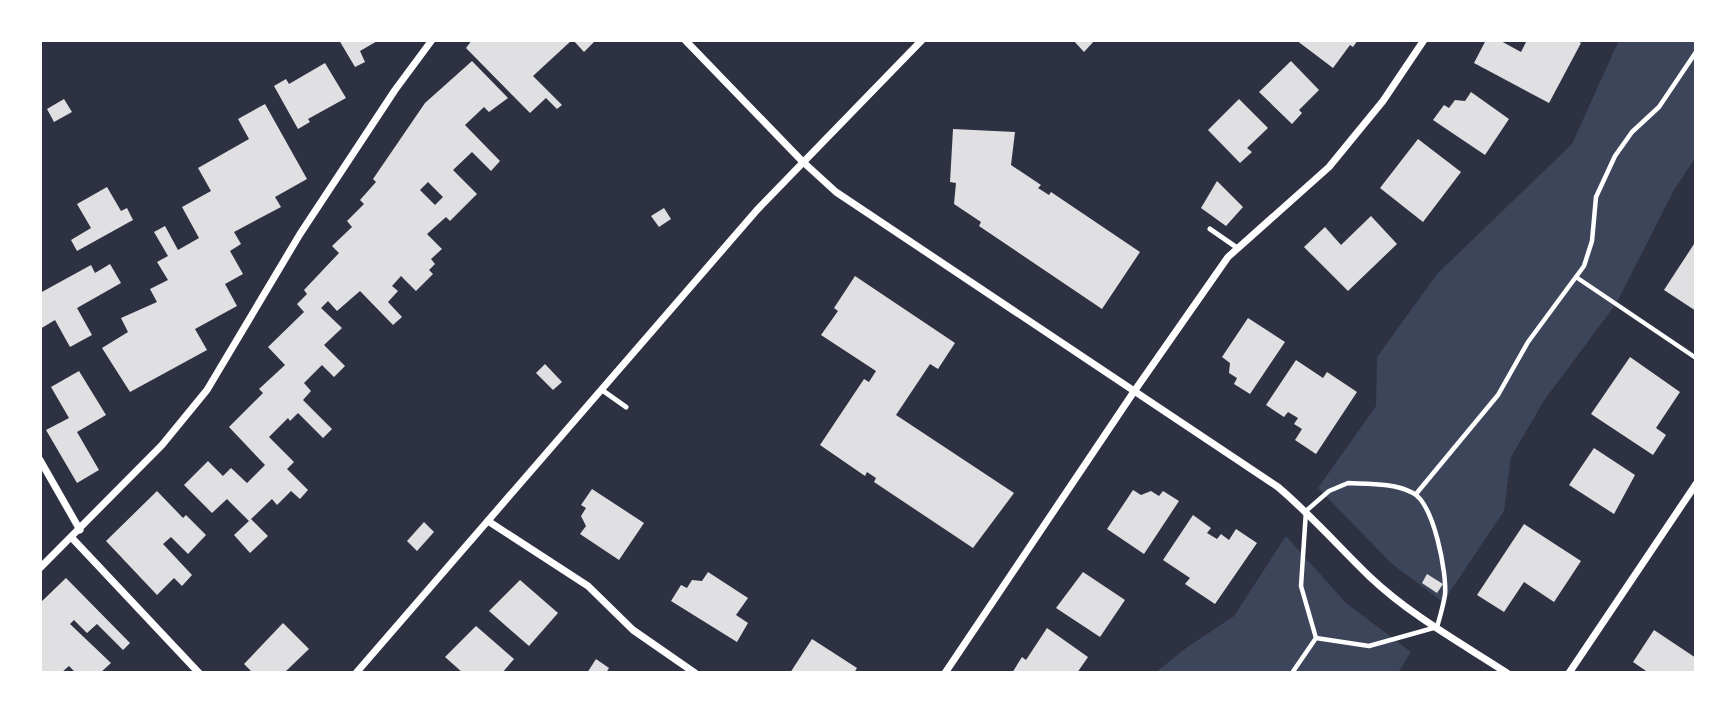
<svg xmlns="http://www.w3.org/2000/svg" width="1736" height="713" font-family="'PT Sans',sans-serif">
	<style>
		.green { fill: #3c4559 }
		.building { fill: #e0e0e3; fill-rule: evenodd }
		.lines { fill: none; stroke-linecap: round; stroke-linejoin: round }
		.path { stroke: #fff; stroke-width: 4.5 }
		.service { stroke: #fff; stroke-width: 5 }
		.minor { stroke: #fff; stroke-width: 7 }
	</style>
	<rect width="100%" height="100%" fill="#2d3142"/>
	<g class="green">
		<polygon points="1619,40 1696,40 1696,157 1674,190 1616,304 1545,399 1511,457 1504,511 1443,602 1392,564 1318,488 1376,406 1377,357 1437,274 1572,144"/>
		<polygon points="1286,536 1346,603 1411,652 1398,673 1155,673 1186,648 1234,616"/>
	</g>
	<g class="building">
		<polygon points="339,40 379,40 360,51 365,62 355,67"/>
		<polygon points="472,40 572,40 533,76 562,105 557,109 546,98 530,113 466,48"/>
		<polygon points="573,40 596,40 584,52"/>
		<polygon points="1073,40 1095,40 1084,52"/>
		<polygon points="1296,40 1358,40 1353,47 1350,45 1333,68"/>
		<polygon points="1486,40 1499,40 1521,52 1527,40 1576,40 1581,43 1549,103 1474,63"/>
		<path d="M472,61l36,37 -19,14 -5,-5 -19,18 35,36 -9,10 -19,-19 -19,18 24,24 -27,27 -4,-4 -19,17 15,15 -11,10 4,5 -6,6 4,4 -17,17 -15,-15 -9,10 6,5 -10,11 14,15 -9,8 -33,-34 -23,20 -9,-10 -7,7 21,20 -18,17 21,21 -11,11 -12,-12 -18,18 7,8 -8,9 29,29 -9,9 -25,-25 -8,8 -2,-3 -19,19 25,25 -7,7 21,21 -8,9 -9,-8 -14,14 -5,-6 -21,20 17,17 -18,17 -16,-18 15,-14 -22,-22 -15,14 -28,-28 24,-24 15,15 8,-8 16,15 18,-18 -36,-38 34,-34 -4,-4 26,-24 -17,-18 36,-35 -7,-8 10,-10 -3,-4 35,-37 -7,-7 20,-19 -5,-6 17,-17 -4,-4 16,-18 -3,-3 52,-76zM428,182l15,15 -8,8 -15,-15z"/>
		<polygon points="1291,61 1319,90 1299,110 1302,113 1292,124 1259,92"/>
		<polygon points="325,63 346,98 308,119 310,122 298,129 274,86 286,79 289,84"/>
		<polygon points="1471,92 1509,119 1485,155 1433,120 1444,105 1449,108 1455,100 1465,101"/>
		<polygon points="64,99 72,112 54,122 47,109"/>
		<polygon points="1239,99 1268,128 1247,148 1252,152 1240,163 1208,130"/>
		<polygon points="265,104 307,179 275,197 281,207 234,232 241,244 230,251 243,274 225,284 237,306 195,329 207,350 130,392 102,348 128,332 121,318 157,302 150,289 168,280 157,262 168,256 154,232 165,226 178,250 199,238 182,207 211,191 198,168 249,139 238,119"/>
		<polygon points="953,129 1015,132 1011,165 1041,185 1038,188 1049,195 1051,192 1140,252 1102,309 979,226 981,222 954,204 956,183 950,182"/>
		<polygon points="1418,139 1461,172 1423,222 1380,188"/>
		<polygon points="1217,181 1243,207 1226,226 1201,208"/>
		<polygon points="107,187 121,211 127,208 133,220 77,251 71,240 91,228 77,204"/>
		<polygon points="664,208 671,219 659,227 651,216"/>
		<polygon points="1371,216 1397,244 1348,291 1304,247 1325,227 1341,245"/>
		<polygon points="1696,241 1696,311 1664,290"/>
		<polygon points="110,264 121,283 77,308 92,335 70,347 55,320 40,329 40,293 91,265 95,273"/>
		<polygon points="855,276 955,343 938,369 930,364 896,415 1014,493 973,548 874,482 876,478 867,472 865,476 820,445 864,379 869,382 876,371 821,335 838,311 834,308"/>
		<polygon points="1248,318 1285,342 1250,394 1234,384 1237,378 1229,373 1230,363 1222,357"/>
		<polygon points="1630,357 1680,392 1656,428 1666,435 1653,455 1591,414"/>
		<polygon points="1296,360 1323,378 1327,372 1357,392 1316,454 1295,440 1302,429 1294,424 1298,418 1288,412 1284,417 1266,405"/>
		<polygon points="545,364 562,382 553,390 536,373"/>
		<polygon points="79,371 106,415 77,432 99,470 77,483 46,430 69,418 51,387"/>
		<polygon points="1594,448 1635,475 1614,514 1569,485"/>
		<polygon points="592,489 644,523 619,560 580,534 586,526 581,516 586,508 581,505"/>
		<polygon points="1133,490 1141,495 1151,491 1159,496 1163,491 1179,501 1144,554 1107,529"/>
		<polygon points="157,491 183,518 186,515 206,535 188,554 171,537 163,544 192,575 182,586 174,578 157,595 106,541"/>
		<polygon points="1193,515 1211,528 1207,533 1217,539 1221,534 1229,540 1236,529 1257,543 1215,604 1185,584 1190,578 1163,560"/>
		<polygon points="424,522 434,532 417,551 407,541"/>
		<polygon points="1524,524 1581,561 1554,602 1524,582 1504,612 1477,595"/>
		<polygon points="708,572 748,598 736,615 748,623 737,642 671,601 681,585 687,588 692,580 702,581"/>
		<polygon points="1083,572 1125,600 1100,637 1056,608"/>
		<polygon points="1427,574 1443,584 1437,593 1422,583"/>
		<polygon points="66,578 130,643 123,650 97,624 87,633 74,620 70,624 111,663 100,673 76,673 69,666 61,673 40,673 40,603"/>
		<polygon points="520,580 558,613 529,646 489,611"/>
		<polygon points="283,623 309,649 284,673 253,673 244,664"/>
		<polygon points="476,626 514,659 502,673 463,673 445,657"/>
		<polygon points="1047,628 1088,657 1077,673 1012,673 1022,657 1026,660"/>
		<polygon points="1654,630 1696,658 1696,673 1649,673 1633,662"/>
		<polygon points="812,639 857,668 854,673 790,673"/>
		<polygon points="596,659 609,668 606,673 587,673"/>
	</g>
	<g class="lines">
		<g class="path">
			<polyline points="1576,277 1696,358"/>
			<path d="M1348,483c21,1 47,0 65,10 21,11 34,80 32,102 -2,11 -5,22 -8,32l-68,19 -53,-8 -15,-52 5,-75 23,-20z"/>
			<polyline points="1416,494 1498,395 1528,342 1584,266 1592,241 1596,197 1615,156 1632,132 1659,107 1696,52"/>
			<polyline points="1292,673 1316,638"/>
		</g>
		<g class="service">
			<polyline points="1210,229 1236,247"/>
			<polyline points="602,390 626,407"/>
		</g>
		<g class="minor">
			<path d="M685,40l117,121 34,31 442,295c33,28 61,60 92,90 40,38 91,66 137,96"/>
			<polyline points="40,460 80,530"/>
			<polyline points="488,521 588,586 633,630 695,673"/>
			<polyline points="72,538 199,673"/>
			<polyline points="40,568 162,445 207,390 300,234 395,90 432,40"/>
			<polyline points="356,673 757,210 922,40"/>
			<polyline points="945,673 1133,393 1228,257 1329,167 1383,101 1424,40"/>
			<polyline points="1569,673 1696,484"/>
		</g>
	</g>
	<rect width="1736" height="713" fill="none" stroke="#ffffff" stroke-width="84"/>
</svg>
